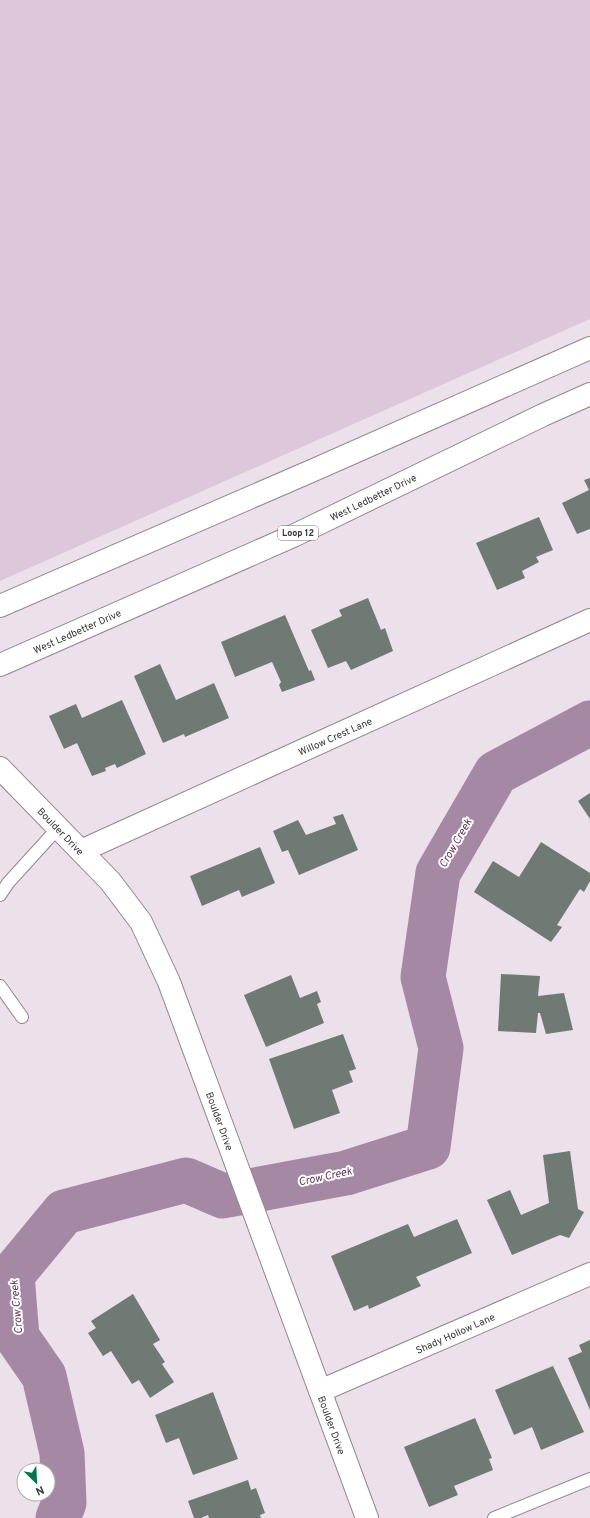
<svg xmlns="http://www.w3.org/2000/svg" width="590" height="1518" font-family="Overpass,sans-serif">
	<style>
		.green { fill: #dcc7db }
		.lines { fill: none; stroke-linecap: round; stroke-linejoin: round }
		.river { stroke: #a588a4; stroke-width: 45 }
		.building { fill: #6e7a73 }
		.service-casing { stroke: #918790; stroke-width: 14 }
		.minor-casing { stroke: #918790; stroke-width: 24 }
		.tertiary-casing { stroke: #918790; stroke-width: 24 }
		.primary-casing { stroke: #918790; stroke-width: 24 }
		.service { stroke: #fff; stroke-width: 12 }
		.minor { stroke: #fff; stroke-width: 22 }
		.tertiary { stroke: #fff; stroke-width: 22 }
		.primary { stroke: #fff; stroke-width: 22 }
		.labels { text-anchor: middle; stroke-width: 4; stroke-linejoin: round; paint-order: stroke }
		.shield { fill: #fff; stroke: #747173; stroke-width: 1 }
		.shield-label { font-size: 9px; font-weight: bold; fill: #383437 }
		.street-label { font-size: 10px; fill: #383437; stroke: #fff }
		.water-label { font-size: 11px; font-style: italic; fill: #5d345c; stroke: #fff }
	</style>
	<rect width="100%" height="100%" fill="#ece1eb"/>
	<polygon class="green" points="0,0 590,0 590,319 0,581"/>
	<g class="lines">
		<polyline class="river" points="58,1518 64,1503 62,1453 44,1376 17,1337 12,1275 64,1212 186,1180 223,1196 346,1173 428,1147 441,1048 423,977 438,873 496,773 590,723"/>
	</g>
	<g class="building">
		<polygon points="590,478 590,529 577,534 562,503 589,490 584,480"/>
		<polygon points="539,517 553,550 536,557 539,562 522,571 525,578 497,590 476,543"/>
		<polygon points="368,598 381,630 385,628 393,651 351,670 346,661 328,668 311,630 342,616 339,610"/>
		<polygon points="285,615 309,671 311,670 315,680 282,692 279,685 281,682 272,662 235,677 221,642"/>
		<polygon points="160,664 176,700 214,683 229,718 185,737 184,734 163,743 134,676"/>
		<polygon points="122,700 146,754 117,768 115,764 105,768 106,771 92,776 77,743 64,749 49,716 76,704 82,718"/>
		<polygon points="590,793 590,819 578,801"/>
		<polygon points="343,814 358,850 299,875 288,850 282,852 273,831 298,820 306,835 336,824 333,817"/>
		<polygon points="541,842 590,873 590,881 584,892 580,889 557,925 562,927 551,942 474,892 493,861 519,877"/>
		<polygon points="260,847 275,883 242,897 239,890 202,906 190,876"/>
		<polygon points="501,974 540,976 538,996 564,993 573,1030 546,1034 540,1013 538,1013 536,1033 498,1031"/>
		<polygon points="291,975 300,998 317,991 321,1002 317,1004 324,1023 266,1047 244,995"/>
		<polygon points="343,1034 356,1069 349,1071 353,1082 332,1090 340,1113 294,1129 269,1059"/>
		<polygon points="570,1151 578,1209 584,1212 569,1238 560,1235 512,1255 487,1200 510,1190 521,1215 549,1203 543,1155"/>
		<polygon points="457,1219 472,1253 416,1277 421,1286 369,1309 368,1305 354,1311 331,1256 408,1224 414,1237"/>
		<polygon points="133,1294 160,1340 153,1344 165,1362 162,1364 174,1382 150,1398 139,1380 132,1384 111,1351 103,1356 88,1333 96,1328 91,1321"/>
		<polygon points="590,1340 590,1410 568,1358 582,1352 579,1345"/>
		<polygon points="553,1366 584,1432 541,1450 532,1427 514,1435 495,1390"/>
		<polygon points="213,1392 238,1459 193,1475 179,1438 166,1443 155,1415"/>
		<polygon points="475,1418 492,1458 489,1459 493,1470 454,1486 458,1495 429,1507 404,1447"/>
		<polygon points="248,1480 251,1490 256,1488 265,1513 260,1515 261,1518 209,1518 208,1515 201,1518 194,1518 188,1501"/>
	</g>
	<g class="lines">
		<g class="service-casing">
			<g id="service">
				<polyline points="0,895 8,883 58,828"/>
				<polyline points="0,986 22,1017"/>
				<polyline points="494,1518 590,1479"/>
			</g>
		</g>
		<g class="minor-casing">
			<g id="minor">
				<polyline points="81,851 590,620"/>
				<polyline points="320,1391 590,1274"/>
			</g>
		</g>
		<g class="tertiary-casing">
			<polyline id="tertiary" points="0,768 110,881 141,922 169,982 367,1518"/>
		</g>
		<g class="primary-casing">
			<g id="primary">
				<polyline points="0,606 316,469 590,348"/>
				<polyline points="0,665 293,536 543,415 590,394"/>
			</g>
		</g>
		<use href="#service" class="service"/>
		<use href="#minor" class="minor"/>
		<use href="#tertiary" class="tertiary"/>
		<use href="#primary" class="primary"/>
	</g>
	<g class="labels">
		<rect class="shield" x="278" y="526" width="40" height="14" rx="3"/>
		<g class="shield-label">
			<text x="298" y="536">Loop 12</text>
		</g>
		<g class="street-label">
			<text transform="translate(373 497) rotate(-26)" y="4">West Ledbetter Drive</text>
			<text transform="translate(77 631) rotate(-24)" y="4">West Ledbetter Drive</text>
			<text transform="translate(335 736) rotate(-24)" y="4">Willow Crest Lane</text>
			<text transform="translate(61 831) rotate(46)" y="4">Boulder Drive</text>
			<text transform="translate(220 1121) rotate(70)" y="4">Boulder Drive</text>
			<text transform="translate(455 1333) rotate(-24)" y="4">Shady Hollow Lane</text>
			<text transform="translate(332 1425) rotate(70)" y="4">Boulder Drive</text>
		</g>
		<g class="water-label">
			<text transform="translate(455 843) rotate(-60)" y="4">Crow Creek</text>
			<text transform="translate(325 1176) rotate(-12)" y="4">Crow Creek</text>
			<text transform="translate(16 1307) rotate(-95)" y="4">Crow Creek</text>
		</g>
	</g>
	<g transform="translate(36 1482) rotate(156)"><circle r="19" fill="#ffffff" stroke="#afaeaf"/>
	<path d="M0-3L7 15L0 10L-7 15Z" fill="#06754f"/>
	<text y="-6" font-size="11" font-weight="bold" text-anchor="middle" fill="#383437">N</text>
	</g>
</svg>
